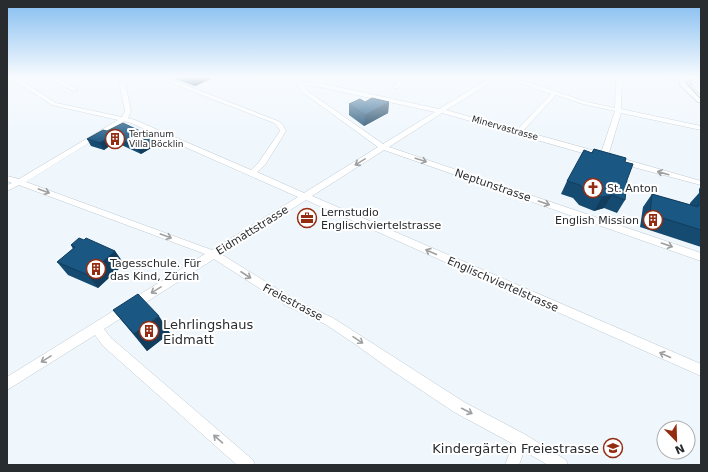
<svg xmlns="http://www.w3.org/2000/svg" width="708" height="472" font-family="'DejaVu Sans',sans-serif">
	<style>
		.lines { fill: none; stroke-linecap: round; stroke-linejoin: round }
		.minor-casing { stroke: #c0cad2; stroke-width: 1 }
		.tertiary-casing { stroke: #c0cad2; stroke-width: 2 }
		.secondary-casing { stroke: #c0cad2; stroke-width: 1 }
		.minor { fill: #fff; fill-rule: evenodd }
		.tertiary { fill: #fff; fill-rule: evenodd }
		.secondary { fill: #fff; fill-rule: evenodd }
		.tram { stroke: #74797d; stroke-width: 1 }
		.wall { fill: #164b71 }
		.shaded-wall { fill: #123d5c }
		.building { fill: #1a5783; stroke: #123d5c }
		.oneway { stroke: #9fa0a1 }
		.labels { text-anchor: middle; stroke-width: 4; stroke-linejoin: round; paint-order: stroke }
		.far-street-label { font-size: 9px; fill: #292c2f; stroke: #fff }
		.far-poi-label { font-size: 9px; fill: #292c2f; stroke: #fff; text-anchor: start }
		.street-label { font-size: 11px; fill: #292c2f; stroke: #fff }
		.poi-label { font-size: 11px; fill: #292c2f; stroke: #fff; text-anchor: start }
		.near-poi-label { font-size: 13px; fill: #292c2f; stroke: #fff; text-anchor: start }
	</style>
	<rect width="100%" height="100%" fill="#eff7fd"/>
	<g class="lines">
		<g class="minor-casing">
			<g id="minor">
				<path d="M12,77h4l40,26 66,14 3,-6 -6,-29 4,-5h6l-4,5 6,29 -3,7 7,2 116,50 8,-8 21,-31 -2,-4 -4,-4 -103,-40 -22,-6h10l16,4 103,40 5,4 3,6 -21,34 -8,7 47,21 74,-46 -76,-55 -7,-11 -13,-4c8,0 15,0 20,5h13l124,27 52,-32h10l-55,33 71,20 34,-36 -47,-17h8l75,25 28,6 1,-31h6l-1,32 80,17v4l-80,-17 -13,43 -4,2 -4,-2 15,-45 -32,-7 -27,-9 -33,36 76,21v4h-6l-151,-43 -53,34 312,106v8l-317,-111 -72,46 389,168v12l-395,-176 -85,54 74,46 38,18 131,84 62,33 40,25 2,5h-20l-24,-14 -5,14h-14l8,-21 -59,-32 -63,-42 -36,-26 -30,-20 -38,-18 -73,-47 -110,70 7,9 142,122 2,5h-18l-134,-119 -8,-11 -88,55v-13l198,-123 -186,-69 -12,6v-6l5,-2 -5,-2v-5l12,3 99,-59 -66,-15 -40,-26zM305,86h10l120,26 -52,32 -77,-54zM124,121l7,2 167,74 -86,53 -186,-68z"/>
				<polygon points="48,77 55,77 78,90 73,91"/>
				<polygon points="402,77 408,77 398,88 394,88 394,86"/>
				<polygon points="618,159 624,159 701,181 701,185 618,163"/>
			</g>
		</g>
		<g class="tertiary-casing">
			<g id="tertiary">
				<polygon points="9,77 21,77 7,82 7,78"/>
				<polygon points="680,77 688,77 687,83 701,96 701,102 698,102 680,85"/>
			</g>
		</g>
		<g class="secondary-casing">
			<polygon id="secondary" points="656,77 701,77 701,80 660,79"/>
		</g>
		<use href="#minor" class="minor"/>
		<use href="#tertiary" class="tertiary"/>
		<use href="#secondary" class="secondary"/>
		<g class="tram">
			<polyline points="689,77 686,79 686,83 701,99"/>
			<polyline points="692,85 690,82 691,80 699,77"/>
		</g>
	</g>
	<g class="wall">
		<polygon points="169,77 211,77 211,79 195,86"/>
		<polygon points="365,102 389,102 388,113 364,126 349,115 349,104"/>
		<polygon points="107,131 155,138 158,144 141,154 115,142 104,150 91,146 87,139"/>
		<polygon points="594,149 625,162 627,180 625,200 617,213 604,208 594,211 579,205 573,198 561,194 567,181 592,152"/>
		<polygon points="701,186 701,247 640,227 643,207 652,194 690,205 690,203 699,193 699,189"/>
		<polygon points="71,245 115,251 124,264 98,288 68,275 57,262 73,249"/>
		<polygon points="113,310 170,333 147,351"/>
	</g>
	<g class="shaded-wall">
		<polygon points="196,77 211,77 211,79 195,86 192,78"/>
		<polygon points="389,102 388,113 364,126 365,115"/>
		<polygon points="111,136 115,142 104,150 100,143"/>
		<polygon points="155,138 158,144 141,154 137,147"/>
		<polygon points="612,195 604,208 594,211 602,197"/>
		<polygon points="115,251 124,264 98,288 88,275"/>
		<polygon points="159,316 170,333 147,351 134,334"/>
	</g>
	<g class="building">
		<polygon points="188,77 196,77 192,78"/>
		<polygon points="372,98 389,102 365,115 349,104 360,99 365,102"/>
		<polygon points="123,123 155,138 137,147 111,136 100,143 87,139 103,130 107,131"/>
		<polygon points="594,149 626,158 625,162 633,164 627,180 625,200 612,195 602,197 586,192 580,185 567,181 584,150 592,153"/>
		<polygon points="652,194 698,207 698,204 701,206 701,230 650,214"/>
		<polygon points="79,238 84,240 86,238 115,251 88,275 57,262 75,247 71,245"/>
		<polygon points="138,294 159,316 134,334 113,310"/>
	</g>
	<defs><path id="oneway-shaft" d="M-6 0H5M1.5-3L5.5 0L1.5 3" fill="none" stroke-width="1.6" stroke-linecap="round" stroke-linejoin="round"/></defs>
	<g class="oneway">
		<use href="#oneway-shaft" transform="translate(421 160) rotate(18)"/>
		<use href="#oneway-shaft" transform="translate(360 162) rotate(149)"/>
		<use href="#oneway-shaft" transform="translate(663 173) rotate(-164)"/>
		<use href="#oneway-shaft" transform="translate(44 191) rotate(20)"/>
		<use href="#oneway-shaft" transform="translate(544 203) rotate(19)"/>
		<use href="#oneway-shaft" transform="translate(166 236) rotate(20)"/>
		<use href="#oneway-shaft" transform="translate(667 245) rotate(19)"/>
		<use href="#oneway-shaft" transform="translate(431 252) rotate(-156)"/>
		<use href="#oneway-shaft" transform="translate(246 275) rotate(33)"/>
		<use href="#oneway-shaft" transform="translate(156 290) rotate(148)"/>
		<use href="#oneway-shaft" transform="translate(358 340) rotate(34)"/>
		<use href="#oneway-shaft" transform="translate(665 355) rotate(-156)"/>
		<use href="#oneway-shaft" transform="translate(46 359) rotate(148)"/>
		<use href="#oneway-shaft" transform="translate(467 411) rotate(27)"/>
		<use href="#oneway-shaft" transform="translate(218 439) rotate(-139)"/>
	</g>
	<linearGradient id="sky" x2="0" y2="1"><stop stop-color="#84bdf0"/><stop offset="0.54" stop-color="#f8fbfe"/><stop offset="1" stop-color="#f8fbfe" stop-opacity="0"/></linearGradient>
	<rect width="708" height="143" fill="url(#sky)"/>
	<defs>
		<g id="building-ring" transform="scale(1)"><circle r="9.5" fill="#fff" stroke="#942c12" stroke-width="1.5"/><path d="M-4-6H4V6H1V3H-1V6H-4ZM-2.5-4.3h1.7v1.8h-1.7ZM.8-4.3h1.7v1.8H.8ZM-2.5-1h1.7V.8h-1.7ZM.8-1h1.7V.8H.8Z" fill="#942c12"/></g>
		<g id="church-ring" transform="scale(1)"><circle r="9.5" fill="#fff" stroke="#942c12" stroke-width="1.5"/><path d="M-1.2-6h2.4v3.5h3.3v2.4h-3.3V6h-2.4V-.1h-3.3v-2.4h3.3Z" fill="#942c12"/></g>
		<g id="office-ring" transform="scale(1)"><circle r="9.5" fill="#fff" stroke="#942c12" stroke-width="1.5"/><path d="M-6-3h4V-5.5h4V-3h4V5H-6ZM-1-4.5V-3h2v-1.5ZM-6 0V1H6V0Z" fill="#942c12"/></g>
		<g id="school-ring" transform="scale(1)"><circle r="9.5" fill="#fff" stroke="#942c12" stroke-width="1.5"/><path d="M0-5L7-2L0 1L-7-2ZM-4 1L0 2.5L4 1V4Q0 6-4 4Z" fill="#942c12"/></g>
	</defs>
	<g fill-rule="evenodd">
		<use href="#building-ring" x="115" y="139"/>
		<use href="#church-ring" x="593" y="188"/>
		<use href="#office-ring" x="307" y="218"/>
		<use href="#building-ring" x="653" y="220"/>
		<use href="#building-ring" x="96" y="269"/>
		<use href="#building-ring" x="149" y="331"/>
		<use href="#school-ring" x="613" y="448"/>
	</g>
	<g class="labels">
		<g class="far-street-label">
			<text transform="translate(505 128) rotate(16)" y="3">Minervastrasse</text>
		</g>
		<g class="far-poi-label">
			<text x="129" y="137">Tertianum<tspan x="129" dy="10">Villa Böcklin</tspan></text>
		</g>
		<g class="street-label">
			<text transform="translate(493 185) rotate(19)" y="4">Neptunstrasse</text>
			<text transform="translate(252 230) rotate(-32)" y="4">Eidmattstrasse</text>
			<text transform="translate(503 284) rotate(24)" y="4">Englischviertelstrasse</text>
			<text transform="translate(293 302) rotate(28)" y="4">Freiestrasse</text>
		</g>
		<g class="poi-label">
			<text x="607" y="192">St. Anton</text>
			<text x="321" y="216">Lernstudio<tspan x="321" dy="13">Englischviertelstrasse</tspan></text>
			<text x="639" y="224" text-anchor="end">English Mission</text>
			<text x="110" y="267">Tagesschule. Für<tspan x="110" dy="13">das Kind, Zürich</tspan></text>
		</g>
		<g class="near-poi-label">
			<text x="163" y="329">Lehrlingshaus<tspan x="163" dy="15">Eidmatt</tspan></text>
			<text x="599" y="453" text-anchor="end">Kindergärten Freiestrasse</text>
		</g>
	</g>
	<rect width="708" height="472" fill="none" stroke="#292c2f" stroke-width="16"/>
	<g transform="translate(676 440) rotate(157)"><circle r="19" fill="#ffffff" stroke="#a9abac"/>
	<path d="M0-3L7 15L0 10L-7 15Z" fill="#942c12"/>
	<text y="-6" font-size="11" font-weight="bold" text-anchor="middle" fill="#292c2f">N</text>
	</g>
</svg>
